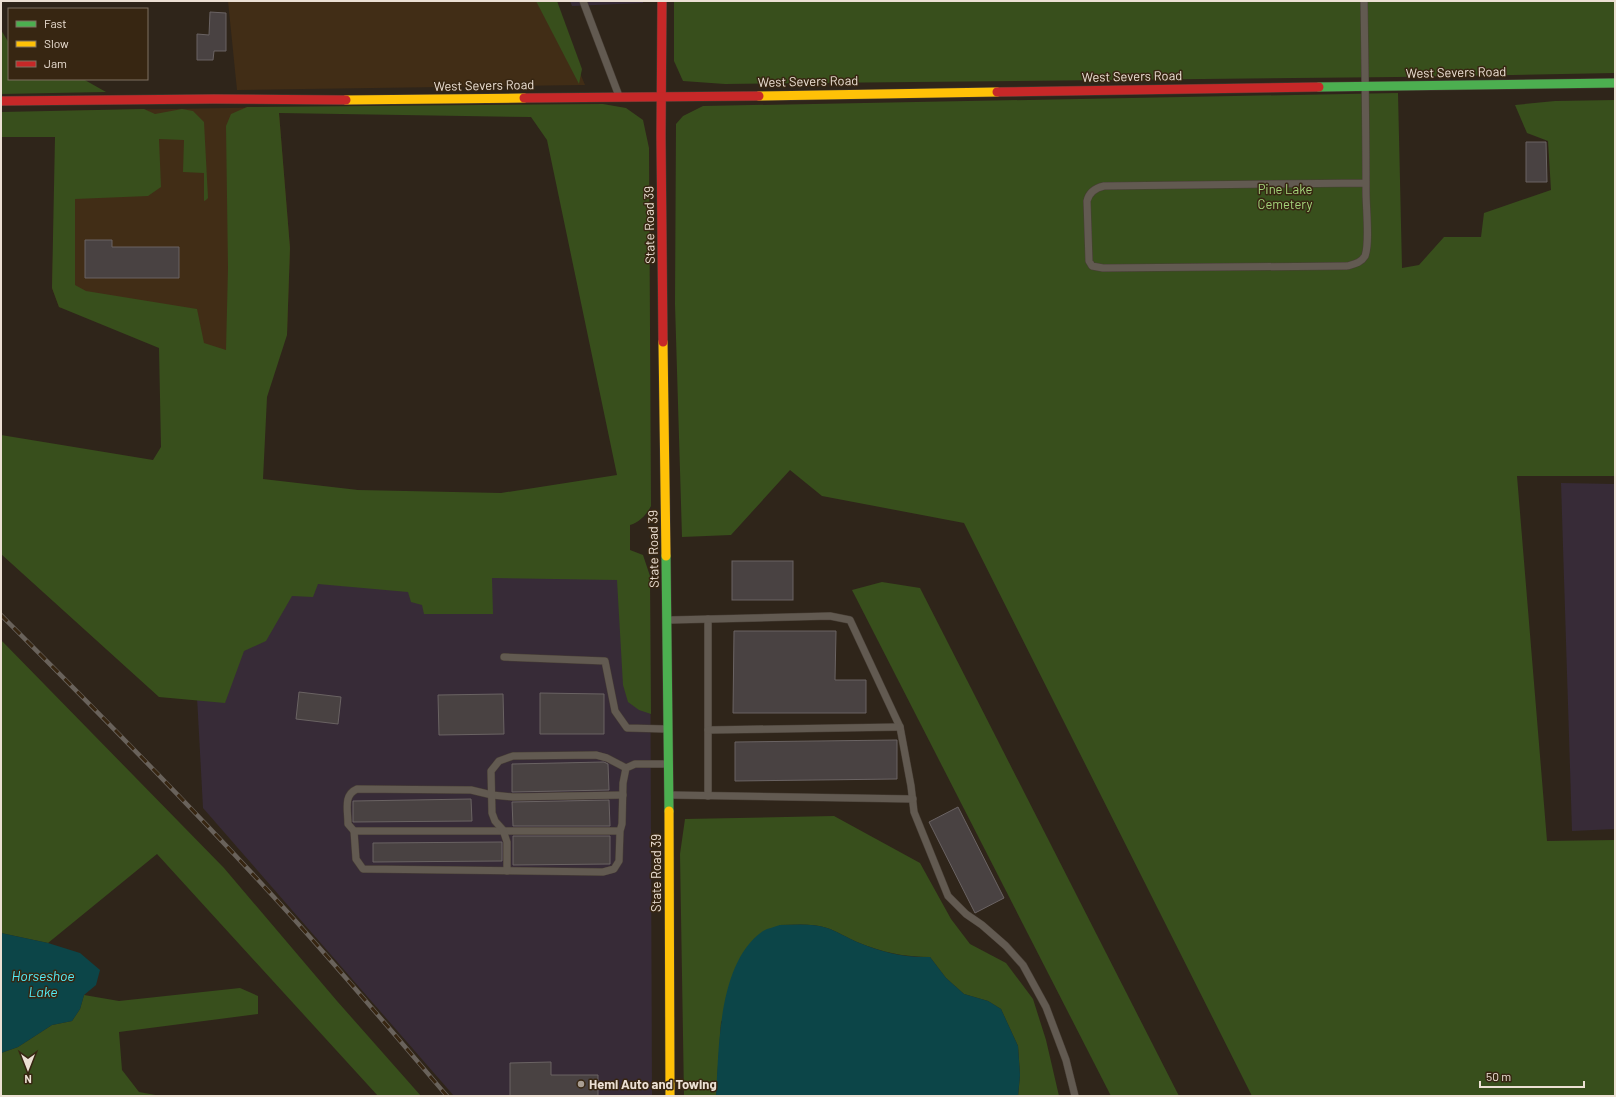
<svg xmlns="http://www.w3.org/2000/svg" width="1616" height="1097" font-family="Barlow,sans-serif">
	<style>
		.built { fill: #412d16 }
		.industrial { fill: #372b37 }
		.green { fill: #384f1c; fill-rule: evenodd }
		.water { fill: #0c4548 }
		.building { fill: #494242; stroke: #6a6363 }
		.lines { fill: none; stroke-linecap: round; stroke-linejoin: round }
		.lane-casing { stroke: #483f36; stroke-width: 8 }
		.fast-casing { stroke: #483f36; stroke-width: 10 }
		.slow-casing { stroke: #483f36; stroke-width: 10 }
		.jam-casing { stroke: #483f36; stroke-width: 10 }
		.lane { stroke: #625a51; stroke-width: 7 }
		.fast { stroke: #4caf50; stroke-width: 9 }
		.slow { stroke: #ffc107; stroke-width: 9 }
		.jam { stroke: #c62828; stroke-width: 9 }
		.rail-casing { stroke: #69625b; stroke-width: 4.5 }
		.rail { stroke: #372612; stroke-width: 3; stroke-dasharray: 9; stroke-linecap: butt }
		.poi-dot { fill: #aa9f93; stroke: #372612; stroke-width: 1.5 }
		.labels { text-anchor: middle; stroke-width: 3; stroke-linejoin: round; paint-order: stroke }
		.street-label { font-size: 13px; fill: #ece0d4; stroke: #372612 }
		.park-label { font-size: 13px; fill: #a4d47b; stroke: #372612 }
		.poi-label { font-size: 13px; font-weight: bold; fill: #ece0d4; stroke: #372612; text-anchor: start }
		.water-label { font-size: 14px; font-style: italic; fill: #52ecf7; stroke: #372612 }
	</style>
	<rect width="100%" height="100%" fill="#2f251a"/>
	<g class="built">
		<polygon points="228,1 550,1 585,85 237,90"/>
		<polygon points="280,107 279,113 290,248 287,335 250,363 59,307 52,288 57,111"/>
	</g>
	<g class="industrial">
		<polygon points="570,1 643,1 643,3 572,6"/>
		<polygon points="1561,483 1615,484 1615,829 1572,831"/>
		<polygon points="190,567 650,576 652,1096 454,1096 203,808"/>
	</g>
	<g class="green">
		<polygon points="536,1 557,1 582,69 579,84"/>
		<polygon points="674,1 1615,1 1615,73 1398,77 725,84 683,81 674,61"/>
		<polygon points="1,30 9,43 9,79 83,79 106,92 1,94"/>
		<polygon points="1398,93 1402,268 1419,265 1444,237 1481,237 1484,213 1551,190 1548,141 1527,133 1515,105 1555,101 1615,100 1615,476 1517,476 1547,841 1615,840 1615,1096 1252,1096 964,523 822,496 790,470 731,535 682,537 675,304 676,124 683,116 703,106"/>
		<path d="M603,104l23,4 17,12 6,28 2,358c-4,8 -12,17 -21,19v25l13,5 7,21 1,138 -12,-4 -11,-8 -5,-17 -6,-105 -125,-2 1,36h-69l-2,-9 -11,-3 -3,-10 -90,-8 -5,13 -21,-1 -26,45 -22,10 -19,52 -66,-6 -158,-143v-119l152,25 8,-13 -2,-99 -100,-41 -7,-19 3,-151h-54v-25l143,-3 11,5 27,-5 11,2 11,11 4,76 -2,2 -2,1v-28l-21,-1 1,-32 -25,-1 2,48 -13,9 -73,3v86l11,6 111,18 7,34 22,7 2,-82 -2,-142 5,-12 16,-7zM279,113l252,4 16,23 70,335 -116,18 -143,-3 -95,-11 4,-82 20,-62 3,-87z"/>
		<polygon points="882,582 920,588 1179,1096 1111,1096 852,590"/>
		<polygon points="1,640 224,868 337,1001 421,1096 378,1096 157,854 48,943 1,933"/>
		<path d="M834,816l86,47 31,56 19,25 36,19 27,36 13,41 13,56h-41l2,-21 -2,-29 -17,-37 -13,-8 -24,-7 -18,-16 -16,-21c-26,0 -49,-5 -73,-15 -10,-4 -20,-11 -30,-14 -15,-5 -31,-3 -47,-3l-59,97 -5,74h-32l-4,-242 5,-35z"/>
		<polygon points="240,988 258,996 258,1014 119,1032 122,1070 139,1092 161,1096 1,1096 1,1053 18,1047 52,1025 72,1021 80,1009 84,995 119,1001"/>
	</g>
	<g class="water">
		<path d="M780,925c15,0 32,-2 47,3 10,3 20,10 30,14 24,10 47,16 73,15l16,21 18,16 24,7 13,8 17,37 2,29 -2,21h-302c3,-49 2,-134 47,-165 5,-3 12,-4 17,-6z"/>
		<polygon points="1,933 48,943 80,953 100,970 96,985 84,995 80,1009 72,1021 52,1025 18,1047 1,1053"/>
	</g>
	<g class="building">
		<polygon points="210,12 226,13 226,51 214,51 213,60 197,60 197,34 209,35"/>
		<polygon points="1526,142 1546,142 1547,182 1526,182"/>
		<polygon points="85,240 112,240 112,247 179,247 179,278 85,278"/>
		<rect x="732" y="561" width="61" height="39"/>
		<polygon points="734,631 836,631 835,680 866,680 866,713 733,713"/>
		<polygon points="299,692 341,697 338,724 296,719"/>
		<polygon points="540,693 604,694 604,734 540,734"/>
		<polygon points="503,694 504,734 439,735 438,695"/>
		<polygon points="897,740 897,779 735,781 735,742"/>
		<polygon points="604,762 608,764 609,790 512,792 512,764"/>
		<polygon points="471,799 472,821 353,822 353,801"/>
		<polygon points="609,800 610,826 513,826 512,802"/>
		<polygon points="958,807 1004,898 975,913 929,822"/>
		<polygon points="513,836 610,836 610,864 513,865"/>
		<polygon points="502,842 502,861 373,862 373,843"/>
		<polygon points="551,1062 551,1075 598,1075 598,1096 510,1096 510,1063"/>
	</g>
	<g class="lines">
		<g class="lane-casing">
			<g id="lane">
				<polyline points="583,1 619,96"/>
				<path d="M1364,1c1,64 2,128 2,191 0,16 4,51 -1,64 -4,7 -11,8 -18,10l-244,2 -11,-2 -3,-5 -2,-60c2,-9 8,-13 17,-15l262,-3"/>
				<polyline points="708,619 708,796"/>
				<polyline points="670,620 830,616 850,620 900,727 911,786 914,812 948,896 966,914 982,925 1006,946 1023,965 1046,1007 1066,1060 1075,1096"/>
				<polyline points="504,657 605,661 615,711 627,728 666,729"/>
				<polyline points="708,730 900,727"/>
				<polyline points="671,795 913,799"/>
				<path d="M354,831l-6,-7c0,-14 -5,-29 9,-35l114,1 21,5 21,2 110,-2"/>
				<polyline points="620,831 619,861 614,869 603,872 363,869 356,859 354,831 620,831 622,824 623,783 626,768 635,764 666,764"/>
				<polyline points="507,871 507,842 503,830 495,821 492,813 491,771 499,761 513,756 596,755 607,758 626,768"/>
			</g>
		</g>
		<g class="fast-casing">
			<g id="fast">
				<polyline points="1319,87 1615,83"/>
				<polyline points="666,556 669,811"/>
			</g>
		</g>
		<g class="slow-casing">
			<g id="slow">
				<polyline points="759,96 997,92"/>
				<polyline points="346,100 524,98"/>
				<polyline points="663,342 666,556"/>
				<polyline points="669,811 670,1096"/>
			</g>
		</g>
		<g class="jam-casing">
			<g id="jam">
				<polyline points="662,1 661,136 663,342"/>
				<polyline points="997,92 1319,87"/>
				<polyline points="524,98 759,96"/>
				<polyline points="1,101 214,99 346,100"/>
			</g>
		</g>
		<use href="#lane" class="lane"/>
		<use href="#fast" class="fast"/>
		<use href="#slow" class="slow"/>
		<use href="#jam" class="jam"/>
		<g class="rail-casing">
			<path id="rail" d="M1,615c92,92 183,184 271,280 60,65 117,133 175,201"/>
		</g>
		<use href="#rail" class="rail"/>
	</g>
	<circle class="poi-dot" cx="581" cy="1084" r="4"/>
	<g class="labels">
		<g class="street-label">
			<text transform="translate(1456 72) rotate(-1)" y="5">West Severs Road</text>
			<text transform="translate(1132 76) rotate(-1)" y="5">West Severs Road</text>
			<text transform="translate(808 81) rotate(-1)" y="5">West Severs Road</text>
			<text transform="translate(484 85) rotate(-1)" y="5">West Severs Road</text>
			<text transform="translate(649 225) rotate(-91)" y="5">State Road 39</text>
			<text transform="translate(653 549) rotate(-91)" y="5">State Road 39</text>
			<text transform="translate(656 873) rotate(-90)" y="5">State Road 39</text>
		</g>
		<g class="park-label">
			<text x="1285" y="194">Pine Lake<tspan x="1285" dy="15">Cemetery</tspan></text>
		</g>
		<g class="poi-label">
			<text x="589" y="1089">Hemi Auto and Towing</text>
		</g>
		<g class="water-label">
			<text x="43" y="981">Horseshoe<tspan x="43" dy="16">Lake</tspan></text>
		</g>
	</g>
	<rect width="1616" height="1097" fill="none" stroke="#ece0d4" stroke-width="4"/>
	<rect x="8" y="8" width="140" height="72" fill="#372612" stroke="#7f7060"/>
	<rect x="16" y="21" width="20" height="6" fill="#4caf50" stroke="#7f7060"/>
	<text x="44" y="28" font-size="12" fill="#ece0d4">Fast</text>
	<rect x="16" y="41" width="20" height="6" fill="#ffc107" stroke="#7f7060"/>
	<text x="44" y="48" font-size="12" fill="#ece0d4">Slow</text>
	<rect x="16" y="61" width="20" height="6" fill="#c62828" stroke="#7f7060"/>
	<text x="44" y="68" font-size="12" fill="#ece0d4">Jam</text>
	<g transform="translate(28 1069) rotate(180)" stroke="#372612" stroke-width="3" paint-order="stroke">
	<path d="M0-3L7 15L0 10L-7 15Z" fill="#ece0d4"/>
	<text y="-6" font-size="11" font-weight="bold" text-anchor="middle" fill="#ece0d4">N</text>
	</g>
	<path d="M1480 1081v6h104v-6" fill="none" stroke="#ece0d4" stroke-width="2"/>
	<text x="1486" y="1081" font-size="12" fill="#ece0d4" stroke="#372612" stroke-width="3" paint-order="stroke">50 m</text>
</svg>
